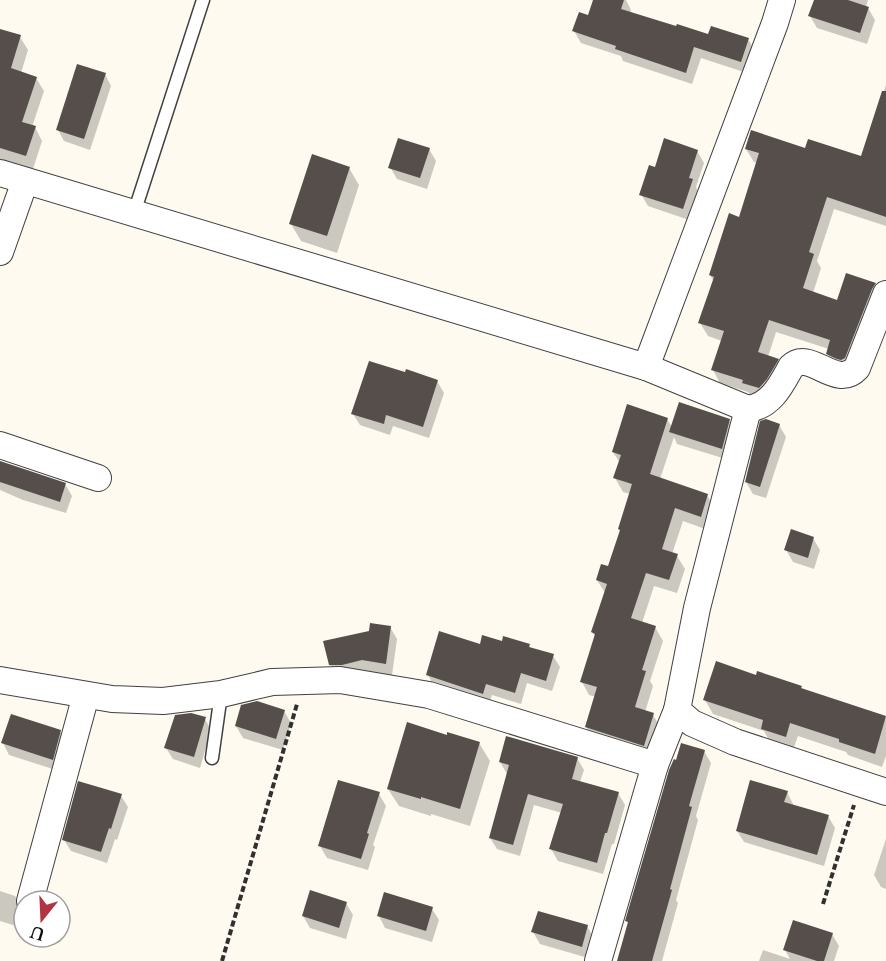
<svg xmlns="http://www.w3.org/2000/svg" width="886" height="961" font-family="'Libre Baskerville',serif">
	<style>
		.shadow { fill: #0003 }
		.building { fill: #564e4b }
		.lines { fill: none; stroke-linecap: round; stroke-linejoin: round }
		.service-casing { stroke: #414141; stroke-width: 15 }
		.minor-casing { stroke: #414141; stroke-width: 28 }
		.path { stroke: #303030; stroke-width: 4; stroke-dasharray: 6 3; stroke-linecap: butt }
		.service { stroke: #fff; stroke-width: 12 }
		.minor { stroke: #fff; stroke-width: 26 }
	</style>
	<rect width="100%" height="100%" fill="#fefaf0"/>
	<g class="shadow">
		<polygon points="594,0 626,0 631,10 630,13 709,36 748,39 755,51 747,73 701,58 692,84 623,61 621,56 581,43 574,31 589,17"/>
		<polygon points="815,0 868,0 866,7 868,8 875,20 867,44 817,28 810,16"/>
		<polygon points="0,30 20,37 28,50 21,73 36,78 44,91 32,127 35,127 42,141 33,169 18,164 16,170 0,172"/>
		<polygon points="105,74 111,86 90,150 64,141 58,130"/>
		<polygon points="886,85 886,226 834,209 817,261 821,268 813,293 838,302 875,284 883,296 850,372 835,366 827,353 829,349 776,332 768,357 778,360 785,373 774,392 751,396 748,392 720,383 713,370 722,341 708,336 700,323 714,282 710,275 740,218 758,163 754,162 746,149 806,150 862,158"/>
		<polygon points="429,149 436,161 427,189 397,179 390,167"/>
		<polygon points="697,151 704,163 696,187 698,192 689,220 648,206 641,194 656,168"/>
		<polygon points="349,168 359,185 337,253 301,241 291,224"/>
		<polygon points="437,381 444,393 429,438 393,426 390,435 360,425 353,414"/>
		<polygon points="667,419 672,427 729,420 736,432 729,460 677,444 674,437 660,479 707,495 715,509 708,530 683,521 672,554 677,556 685,569 677,593 654,586 642,623 655,627 663,641 650,681 653,686 645,712 653,715 661,728 652,759 594,741 586,727 596,697 589,695 582,682 595,637 593,632 605,593 597,580 609,568 621,532 619,529 631,494 623,492 615,478 620,463 613,452"/>
		<polygon points="779,425 786,437 766,498 753,494 746,482"/>
		<polygon points="0,462 65,484 72,496 66,513 23,500 0,490"/>
		<polygon points="813,538 820,550 814,569 793,562 786,550"/>
		<polygon points="390,627 397,639 392,675 369,672 349,676 337,677 330,665"/>
		<polygon points="503,642 529,645 531,649 553,656 560,667 552,691 527,683 521,704 492,695 489,704 434,686 428,675 481,646"/>
		<polygon points="757,677 801,687 804,691 886,718 886,756 882,767 848,755 846,752 798,736 793,750 770,742 764,731 713,714 705,700"/>
		<polygon points="284,711 291,723 283,750 243,738 236,726"/>
		<polygon points="205,719 211,730 200,768 173,759 166,748"/>
		<polygon points="60,731 67,743 59,771 9,755 3,743"/>
		<polygon points="448,736 479,743 490,761 470,826 431,814 431,816 399,806 388,789"/>
		<polygon points="704,751 711,763 696,816 698,820 676,900 678,903 662,961 618,961 629,924 627,921"/>
		<polygon points="577,758 584,770 580,782 618,793 625,805 614,844 612,844 603,874 558,861 551,849 562,813 534,805 520,856 497,849 490,838 507,774 500,762"/>
		<polygon points="787,792 793,804 793,806 828,816 835,828 824,866 744,842 737,831"/>
		<polygon points="379,794 386,806 373,845 375,847 368,870 327,858 320,846"/>
		<polygon points="121,796 128,807 117,840 115,839 107,863 71,851 64,840"/>
		<polygon points="886,839 886,889 881,887 874,875"/>
		<polygon points="0,891 15,896 22,907 16,926 0,921"/>
		<polygon points="346,903 353,915 346,939 310,928 303,916"/>
		<polygon points="432,909 439,920 432,942 385,928 379,916"/>
		<polygon points="587,926 594,938 588,958 540,944 533,932"/>
		<polygon points="832,934 839,946 834,961 759,961 763,950 790,959 785,950"/>
	</g>
	<g class="building">
		<polygon points="593,0 624,0 621,9 676,26 677,24 708,34 711,26 749,38 741,62 694,47 686,73 615,49 616,46 572,31 579,12 588,15"/>
		<polygon points="814,0 848,0 869,7 860,33 808,16"/>
		<polygon points="0,29 21,35 11,68 37,77 22,122 36,126 26,156 0,148"/>
		<polygon points="77,64 106,73 84,139 56,130"/>
		<polygon points="882,91 886,91 886,217 827,197 809,252 814,254 803,288 837,300 846,273 876,283 872,289 845,358 841,360 837,359 826,354 830,340 769,320 758,352 779,359 767,379 759,388 742,383 743,380 711,370 724,331 698,323 714,277 709,275 729,213 739,217 759,153 745,149 751,130 805,148 808,139 861,156"/>
		<polygon points="398,138 430,148 420,178 388,168"/>
		<polygon points="664,138 698,150 689,178 693,179 683,209 639,195 649,165 655,167"/>
		<polygon points="312,154 350,167 327,236 289,224"/>
		<polygon points="369,361 405,372 406,369 438,380 423,427 386,415 384,424 351,414"/>
		<polygon points="679,402 730,419 722,449 669,432"/>
		<polygon points="627,404 668,418 650,474 708,494 701,517 675,508 662,549 678,554 669,580 646,573 631,618 656,626 642,670 646,671 635,707 654,713 644,746 585,727 597,687 580,682 595,634 591,632 607,584 596,580 601,564 608,566 620,530 618,529 632,484 613,478 621,455 612,452"/>
		<polygon points="766,419 780,424 760,487 745,482 760,421"/>
		<polygon points="0,461 66,483 60,502 0,482"/>
		<polygon points="791,529 814,537 808,558 784,550"/>
		<polygon points="370,623 391,626 386,664 362,660 342,665 329,665 323,641 369,631"/>
		<polygon points="439,631 480,644 482,635 502,641 503,636 530,644 529,647 554,654 546,681 521,673 515,693 486,684 483,694 426,675"/>
		<polygon points="716,661 756,675 757,671 802,686 801,688 886,716 875,754 839,742 839,739 790,723 786,737 761,729 763,720 703,700"/>
		<polygon points="257,701 285,710 276,739 235,726 241,705"/>
		<polygon points="191,713 206,717 194,757 164,748 175,715"/>
		<polygon points="11,714 61,730 53,760 1,743"/>
		<polygon points="407,722 447,735 447,732 480,742 460,809 421,797 421,799 387,789"/>
		<polygon points="506,736 578,757 572,779 619,792 607,833 605,833 597,863 549,849 563,804 528,794 513,845 489,838 509,765 499,762"/>
		<polygon points="681,743 705,750 689,806 692,807 670,889 672,890 652,961 617,961 628,922 625,921 669,770 674,759 676,760"/>
		<polygon points="338,780 380,792 367,833 369,834 361,859 318,846"/>
		<polygon points="750,780 788,791 784,802 829,815 817,855 736,831"/>
		<polygon points="78,781 122,794 111,829 109,828 101,852 62,840"/>
		<polygon points="310,890 347,902 339,928 302,916"/>
		<polygon points="384,892 433,907 426,931 377,916"/>
		<polygon points="538,911 588,925 582,947 531,932"/>
		<polygon points="793,920 833,933 824,961 817,961 783,950"/>
	</g>
	<g class="lines">
		<g class="service-casing">
			<g id="service">
				<polyline points="134,213 203,0"/>
				<polyline points="212,758 221,694"/>
			</g>
		</g>
		<g class="minor-casing">
			<g id="minor">
				<polyline points="0,173 646,367 748,409 697,608 677,710 692,723 735,742 886,792"/>
				<polyline points="0,252 25,181"/>
				<polyline points="646,367 775,23 782,0"/>
				<path d="M748,409c23,-3 33,-24 43,-42 19,-19 45,24 66,1l29,-74"/>
				<polyline points="0,445 98,478"/>
				<polyline points="0,680 112,699 163,701 221,694 272,682 340,680 429,695 655,765"/>
				<polyline points="30,901 86,695"/>
				<polyline points="598,961 655,765 677,710"/>
			</g>
		</g>
		<g class="path">
			<polyline points="823,904 854,805"/>
			<polyline points="222,961 297,704"/>
		</g>
		<use href="#service" class="service"/>
		<use href="#minor" class="minor"/>
	</g>
	<g transform="translate(42 919) rotate(198)"><circle r="28" fill="#ffffff" stroke="#9f9f9f" stroke-width="1.5"/>
	<path d="M0-4.5L10 22L0 15L-10 22Z" fill="#b23243"/>
	<text y="-9" font-size="16" font-weight="bold" text-anchor="middle" fill="#0e0e0e">U</text>
	</g>
</svg>
